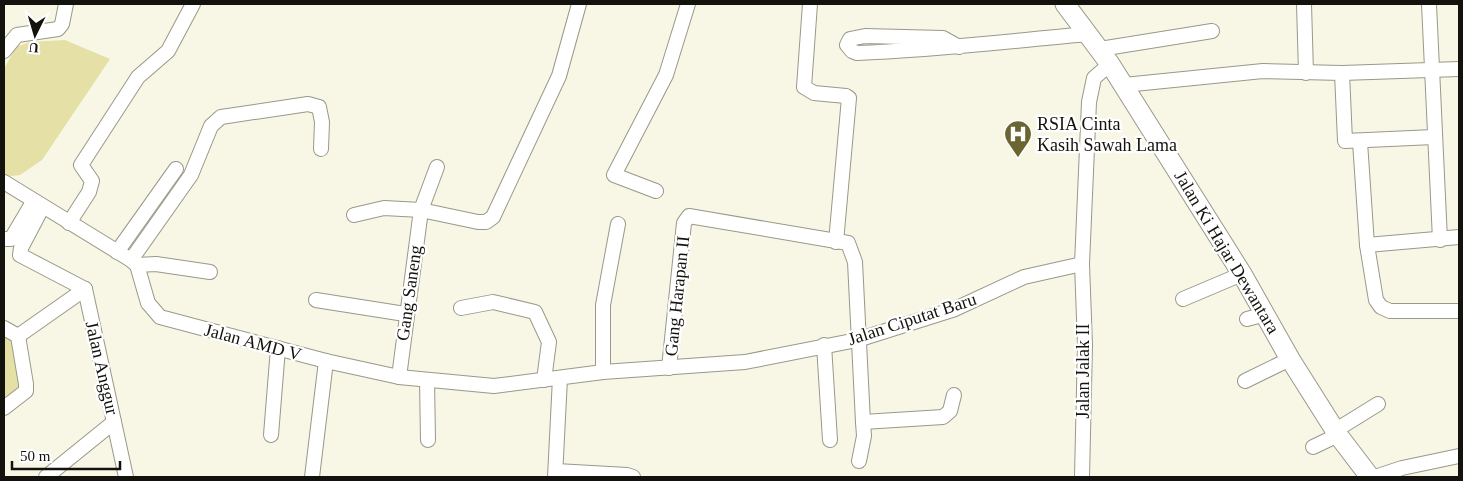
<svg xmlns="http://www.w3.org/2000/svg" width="1463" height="481" font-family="'Times New Roman',serif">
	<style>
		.green { fill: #e5e0a5 }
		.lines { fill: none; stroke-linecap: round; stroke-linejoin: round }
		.minor-casing { stroke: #999889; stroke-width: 16 }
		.secondary-casing { stroke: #999889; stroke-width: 21 }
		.minor { stroke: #fff; stroke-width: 14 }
		.secondary { stroke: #fff; stroke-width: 19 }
		.labels { text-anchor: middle; stroke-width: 4.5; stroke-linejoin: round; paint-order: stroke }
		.poi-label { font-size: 18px; fill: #13120d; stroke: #fff; text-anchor: start }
		.street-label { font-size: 18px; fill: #13120d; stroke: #fff }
	</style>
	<rect width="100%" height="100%" fill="#f8f7e6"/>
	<g class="green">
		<polygon points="65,40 110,59 42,160 20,175 4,177 4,69 16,47 30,42"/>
		<polygon points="4,332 18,336 26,384 4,403"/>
	</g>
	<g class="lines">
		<g class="minor-casing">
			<g id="minor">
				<polyline points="810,4 804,87 814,93 846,96 849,98 836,242"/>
				<polyline points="1304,4 1306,73"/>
				<polyline points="1429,4 1440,240"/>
				<path d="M959,47l-16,-9 -78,-2 -15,3 -3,6 5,6 5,2c77,-3 154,-12 231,-19"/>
				<polyline points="1100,49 1212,31"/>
				<polyline points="4,51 17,35 58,29 62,24 66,4"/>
				<polyline points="1342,73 1345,141 1434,137"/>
				<polyline points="1124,85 1263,71 1342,73 1459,69"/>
				<polyline points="1360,142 1367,245 1376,300 1381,307 1390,311 1459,311"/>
				<polyline points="4,182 131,260 137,265 148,303 160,317 326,361 399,377 494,386 603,372 745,362 857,340 955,309 1024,277 1082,264 1089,102 1094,78 1110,64"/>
				<polyline points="656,191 614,175 666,75 688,4"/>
				<polyline points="42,208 21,248 20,255 85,289"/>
				<polyline points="354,215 384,208 421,210 437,167"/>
				<polyline points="69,223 89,192 92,181 81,165 138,77 168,51 193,4"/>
				<polyline points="4,239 11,239 33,202"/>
				<polyline points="1367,245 1459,237"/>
				<polyline points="117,252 176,169"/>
				<polyline points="131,260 191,175 211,126 221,117 308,104 319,107 322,122 321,149"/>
				<polyline points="1082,264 1085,345 1082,477"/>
				<polyline points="137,265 156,264 210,272"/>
				<polyline points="85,289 126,477"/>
				<polyline points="1183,299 1242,274"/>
				<polyline points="316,300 405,314"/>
				<polyline points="461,308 493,302 535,312 549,342 544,380"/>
				<polyline points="1247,319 1266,314"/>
				<polyline points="4,328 18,336 26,384 26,391 4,408"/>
				<polyline points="18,336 85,289"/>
				<polyline points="824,345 830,440"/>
				<polyline points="669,368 684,223 689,216 848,243 855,262 863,422 864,436 859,461"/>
				<polyline points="603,372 603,305 618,224"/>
				<polyline points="399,377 421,210 478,222 486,222 493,217 559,76 579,4"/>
				<polyline points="427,380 428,440"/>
				<polyline points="1245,381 1290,359"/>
				<polyline points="863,422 943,417 950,411 954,395"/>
				<polyline points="1336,430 1378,404"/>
				<polyline points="271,435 278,348"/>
				<polyline points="1313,447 1338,435"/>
				<polyline points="556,471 627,475 633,477"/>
				<polyline points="46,477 114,422"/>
				<polyline points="312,477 326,361"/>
				<polyline points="555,477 560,378"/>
				<polyline points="1375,477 1402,468 1459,456"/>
			</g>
		</g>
		<g class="secondary-casing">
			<polyline id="secondary" points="1065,4 1110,64 1242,274 1290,359 1338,435 1370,477"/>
		</g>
		<use href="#minor" class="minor"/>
		<use href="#secondary" class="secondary"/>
	</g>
	<defs>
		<g id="hospital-pin" transform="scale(1.4375)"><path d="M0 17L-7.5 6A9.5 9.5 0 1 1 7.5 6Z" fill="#6a6531" stroke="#fff"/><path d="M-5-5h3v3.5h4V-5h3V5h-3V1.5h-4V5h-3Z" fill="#fff"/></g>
	</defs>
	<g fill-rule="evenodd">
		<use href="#hospital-pin" x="1018" y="134"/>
	</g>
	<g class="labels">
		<g class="poi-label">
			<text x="1037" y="130">RSIA Cinta<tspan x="1037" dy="21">Kasih Sawah Lama</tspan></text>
		</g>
		<g class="street-label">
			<text transform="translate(1227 252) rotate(59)" y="6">Jalan Ki Hajar Dewantara</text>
			<text transform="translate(409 293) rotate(-82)" y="6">Gang Saneng</text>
			<text transform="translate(677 296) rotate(-84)" y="6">Gang Harapan II</text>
			<text transform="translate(912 319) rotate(-18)" y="6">Jalan Ciputat Baru</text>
			<text transform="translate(253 342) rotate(15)" y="6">Jalan AMD V</text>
			<text transform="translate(102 368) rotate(77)" y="6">Jalan Anggur</text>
			<text transform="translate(1083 371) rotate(-90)" y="6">Jalan Jalak II</text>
		</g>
	</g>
	<rect width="1463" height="481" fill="none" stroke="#13120d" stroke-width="10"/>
	<g transform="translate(35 35) rotate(185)" stroke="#ffffff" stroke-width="4" paint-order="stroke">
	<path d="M0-4L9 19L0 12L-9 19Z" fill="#13120d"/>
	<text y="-8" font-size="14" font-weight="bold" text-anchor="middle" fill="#13120d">U</text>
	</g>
	<path d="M12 461v8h108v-8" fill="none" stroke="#13120d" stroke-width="2.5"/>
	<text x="20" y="461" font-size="15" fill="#13120d" stroke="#ffffff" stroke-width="4" paint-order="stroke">50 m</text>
</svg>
